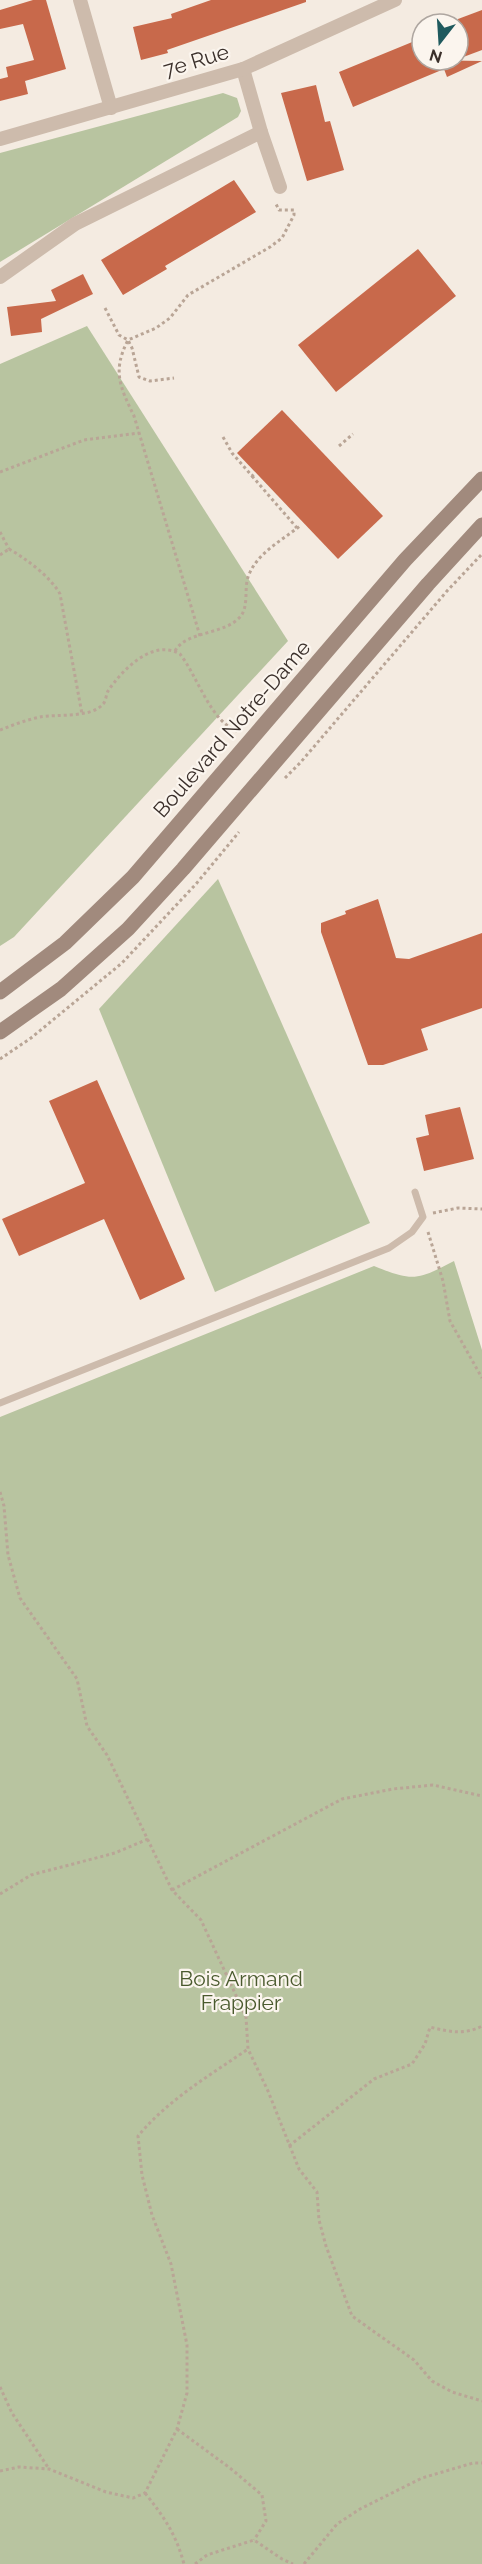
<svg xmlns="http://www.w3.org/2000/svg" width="482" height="2564" font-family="Raleway,sans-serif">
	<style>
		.green { fill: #b8c4a0 }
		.building { fill: #c8694b }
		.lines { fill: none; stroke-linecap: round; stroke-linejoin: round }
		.path { stroke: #b9a596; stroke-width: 3; stroke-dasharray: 3 3; stroke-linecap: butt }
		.lane { stroke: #cdbbac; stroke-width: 7 }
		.street { stroke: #cdbbac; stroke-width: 14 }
		.secondary { stroke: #a18a7d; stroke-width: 15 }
		.labels { text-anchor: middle; stroke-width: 4.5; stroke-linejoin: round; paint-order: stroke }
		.street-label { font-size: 21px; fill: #3b302b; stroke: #fbf5ee }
		.park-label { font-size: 21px; fill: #4a5a2e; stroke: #fbf5ee }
	</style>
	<rect width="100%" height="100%" fill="#f4ebe1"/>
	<g class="green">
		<polygon points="223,93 237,98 241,111 238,117 0,262 0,153"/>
		<polygon points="87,326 288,641 14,937 0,946 0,364"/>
		<polygon points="218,879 370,1223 215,1292 99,1009"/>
		<path d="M454,1261l28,89v1214h-482v-1147l374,-151c39,16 44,14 80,-5z"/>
	</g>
	<g class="building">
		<polygon points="33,0 46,0 66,69 25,81 28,94 0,101 0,79 8,77 6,67 34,60 23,24 0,29 0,10"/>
		<polygon points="211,0 306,0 306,2 167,50 168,53 141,60 133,27 172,18 171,14"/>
		<polygon points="482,10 482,50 458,59 458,19"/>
		<polygon points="422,38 422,60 482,61 447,77 444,69 353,107 339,72"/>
		<polygon points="316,85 325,122 330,121 344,170 307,181 281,93"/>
		<polygon points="234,180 256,212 165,266 167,269 123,295 101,260"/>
		<polygon points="418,249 456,296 336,392 298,345"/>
		<polygon points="83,274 93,294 41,319 42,332 11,336 7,307 56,301 51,290"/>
		<polygon points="282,410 383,516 338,559 237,453"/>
		<polygon points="378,899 396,958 409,959 482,933 482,1008 421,1029 428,1050 383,1065 368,1065 321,932 321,923 346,914 345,911"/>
		<polygon points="97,1080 185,1279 140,1300 104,1219 19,1256 2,1219 85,1183 49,1101"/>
		<polygon points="460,1107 474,1159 424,1171 416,1138 429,1135 425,1115"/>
	</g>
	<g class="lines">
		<g class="path">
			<polyline points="105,308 119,335 128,340 132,348 139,377 150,381 174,378"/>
			<polyline points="223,437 232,453 252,476 255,473"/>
			<polyline points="339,446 353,434"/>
			<polyline points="0,472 84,440 139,433"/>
			<polyline points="252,476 297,528"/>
			<polyline points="0,532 9,549"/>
			<path d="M9,549c16,9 42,28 51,45l22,120"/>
			<polyline points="0,555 9,549"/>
			<path d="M200,636l-66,-220c-14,-29 -22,-45 -6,-76l28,-12 14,-10 18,-23 82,-48 12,-9 12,-23v-5h-15l-4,-8"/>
			<path d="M175,651c11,-20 49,-16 65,-34 9,-10 4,-28 8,-40 9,-25 34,-36 53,-52"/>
			<path d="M0,730c13,-5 26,-10 40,-13 17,-3 52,1 63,-13 3,-3 3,-9 5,-13 14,-21 45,-53 72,-37 17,21 30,67 57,77"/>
			<polyline points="285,778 300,763 447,591 482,554"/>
			<polyline points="0,1059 31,1038 122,963 196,884 239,832"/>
			<polyline points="433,1213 458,1208 482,1209"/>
			<polyline points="428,1232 443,1281 450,1321 482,1378"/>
			<polyline points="0,1492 4,1506 8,1555 20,1598 77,1679 87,1726 107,1755 172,1890 201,1920 246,2017 248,2049 268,2091 299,2169 317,2192 319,2220 326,2246 352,2316 414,2360 432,2381 452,2392 482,2401"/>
			<polyline points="172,1890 342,1799 393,1789 433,1785 482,1796"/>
			<polyline points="0,1894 31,1875 115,1853 148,1839"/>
			<path d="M289,2146l85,-67 38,-15 13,-20 5,-17c19,5 35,8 52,-1"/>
			<polyline points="0,2387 12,2413 49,2469"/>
			<polyline points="177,2429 230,2468 262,2495 266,2521 254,2540"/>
			<path d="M0,2471l19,-4 30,2 57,23 27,6 12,-5 32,-64 10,-36v-48l-16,-81 -19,-49 -10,-40 -4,-39c31,-37 71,-60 110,-87"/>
			<path d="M145,2493c19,24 31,41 39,71"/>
			<polyline points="195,2564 207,2555 254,2540 282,2559 293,2564"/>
			<polyline points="304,2564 337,2524 360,2509 422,2478 473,2463 482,2463"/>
		</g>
		<polyline class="lane" points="0,1403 389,1248 412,1232 423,1217 415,1192"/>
		<g class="street">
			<polyline points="80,0 111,108"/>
			<polyline points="243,69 261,132 280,187"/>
			<polyline points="0,139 243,69 395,0"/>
			<polyline points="0,277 75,224 261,132"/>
		</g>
		<g class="secondary">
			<polyline points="0,992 65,943 133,877 405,560 482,479"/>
			<polyline points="0,1032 61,989 128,929 183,869 428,584 482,525"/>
		</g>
	</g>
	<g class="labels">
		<g class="street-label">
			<text transform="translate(196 61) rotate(-17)" y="7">7e Rue</text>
			<text transform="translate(232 729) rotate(-49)" y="7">Boulevard Notre-Dame</text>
		</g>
		<g class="park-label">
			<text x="241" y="1986">Bois Armand<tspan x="241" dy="24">Frappier</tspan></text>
		</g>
	</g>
	<g transform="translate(440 42) rotate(197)"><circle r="28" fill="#fbf5ee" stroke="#aea6a0" stroke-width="1.5"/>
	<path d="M0-4.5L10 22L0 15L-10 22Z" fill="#1f5a5e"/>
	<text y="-9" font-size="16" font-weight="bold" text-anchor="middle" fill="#3b302b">N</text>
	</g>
</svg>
